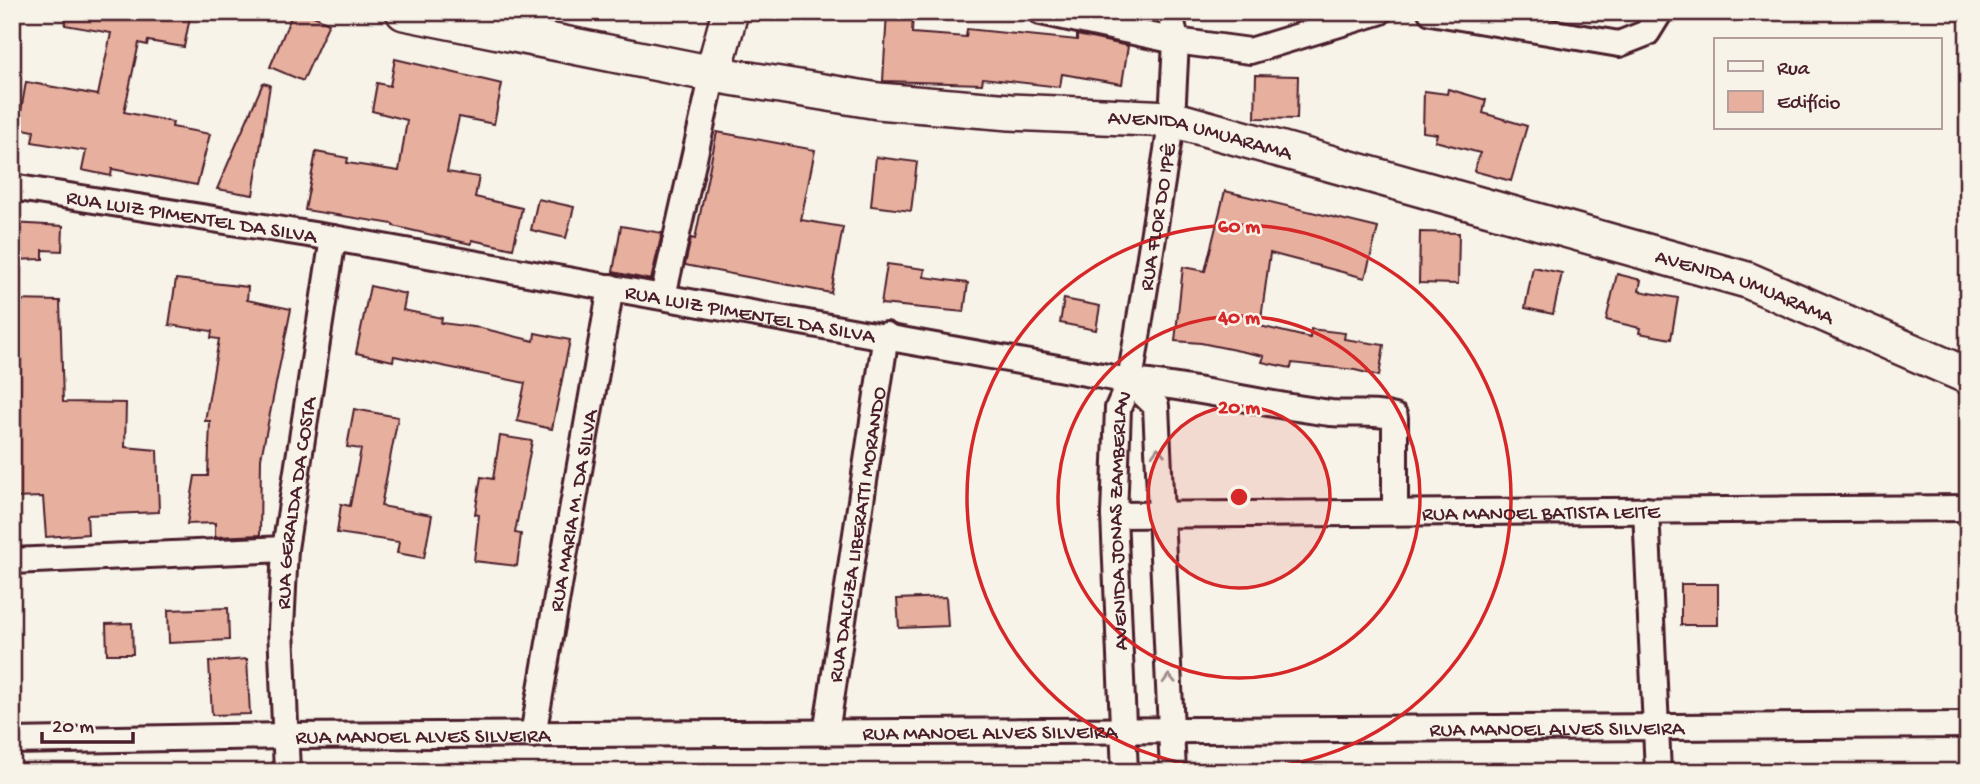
<svg xmlns="http://www.w3.org/2000/svg" width="1980" height="784" font-family="'Gochi Hand',sans-serif">
	<style>
		.building { fill: #e7af9e; stroke: #4a1f2b; stroke-width: 2 }
		.lines { fill: none; stroke-linecap: round; stroke-linejoin: round }
		.street-casing { stroke: #4a1f2b; stroke-width: 30 }
		.secondary-casing { stroke: #4a1f2b; stroke-width: 40 }
		.street { stroke: #f7f3e8; stroke-width: 24 }
		.secondary { stroke: #f7f3e8; stroke-width: 35 }
		.oneway { stroke: #a0898a }
		.ring { fill: none; stroke: #d62828; stroke-width: 3.5 }
		.labels { text-anchor: middle; stroke-width: 5; stroke-linejoin: round; paint-order: stroke }
		.street-label { font-size: 21px; fill: #4a1f2b; stroke: #f7f3e8 }
		.centre { fill: #d62828; stroke: #f7f3e8; stroke-width: 3.5 }
		.ring-label { font-size: 21px; text-anchor: middle; font-weight: bold; fill: #d62828; stroke: #f7f3e8; stroke-width: 5; stroke-linejoin: round; paint-order: stroke }
	</style>
	<rect width="100%" height="100%" fill="#f7f3e8"/>
	<filter id="ink" filterUnits="userSpaceOnUse"><feTurbulence type="fractalNoise" baseFrequency=".0143" numOctaves="2"/><feDisplacementMap in="SourceGraphic" scale="14" xChannelSelector="R" yChannelSelector="G"/><feConvolveMatrix kernelMatrix="1 2 1 2 8 2 1 2 1" color-interpolation-filters="sRGB"/></filter>
	<g filter="url(#ink)">
		<g class="building">
			<polygon points="66,12 191,12 184,47 148,41 147,45 139,43 124,112 173,122 172,127 210,134 197,185 112,169 111,176 82,170 86,151 32,142 34,131 18,128 26,82 98,95 111,33 65,25"/>
			<polygon points="293,12 305,12 329,23 303,81 270,67"/>
			<polygon points="887,12 913,12 912,33 966,37 967,29 1077,40 1077,35 1128,46 1122,84 1062,74 1060,87 983,78 982,84 883,81"/>
			<polygon points="395,59 502,84 494,124 459,117 447,172 479,177 475,197 522,208 513,249 472,240 471,244 393,226 393,224 305,210 316,152 348,158 347,163 399,171 407,120 372,111 377,83 390,86"/>
			<polygon points="1256,75 1298,76 1297,119 1255,118"/>
			<polygon points="263,83 270,85 253,195 217,189"/>
			<polygon points="1448,89 1486,100 1483,113 1527,126 1511,181 1474,171 1480,153 1435,141 1437,134 1423,132 1424,91 1447,94"/>
			<polygon points="717,132 815,150 801,220 843,227 831,293 685,265 691,238 695,239"/>
			<polygon points="876,157 917,162 911,211 871,206"/>
			<polygon points="1225,191 1378,228 1365,278 1270,253 1260,326 1310,338 1311,329 1345,333 1344,339 1384,345 1379,376 1355,370 1292,363 1291,368 1262,362 1264,356 1201,343 1175,341 1183,267 1205,271"/>
			<polygon points="538,199 574,207 566,238 531,230"/>
			<polygon points="12,223 63,226 62,251 43,250 43,259 12,260"/>
			<polygon points="621,226 662,233 651,280 613,272"/>
			<polygon points="1420,232 1459,233 1458,284 1419,283"/>
			<polygon points="887,264 925,269 924,277 968,283 964,312 881,304"/>
			<polygon points="1533,267 1562,273 1553,314 1525,308"/>
			<polygon points="1617,274 1641,280 1639,291 1678,298 1671,339 1639,333 1640,328 1606,320"/>
			<polygon points="176,279 248,287 247,300 291,309 261,458 260,535 215,537 215,523 187,524 195,476 208,476 210,421 205,421 219,339 211,338 212,331 169,325"/>
			<polygon points="370,286 406,294 403,310 442,318 441,323 481,328 534,341 535,333 570,340 552,429 517,421 525,383 394,356 393,361 356,353"/>
			<polygon points="1064,299 1100,306 1096,330 1060,323"/>
			<polygon points="12,300 60,301 63,402 126,403 125,447 157,450 159,512 87,515 88,534 46,537 43,497 12,498"/>
			<polygon points="354,409 398,417 381,506 432,515 424,558 397,553 399,542 337,533 341,504 350,506 361,449 347,447"/>
			<polygon points="500,436 532,441 515,533 521,534 517,566 474,561 479,515 475,514 481,477 493,479"/>
			<rect x="1681" y="584" width="37" height="41"/>
			<polygon points="946,597 948,626 899,628 897,599"/>
			<polygon points="228,608 229,640 169,643 168,610"/>
			<polygon points="132,623 133,654 107,654 106,624"/>
			<polygon points="247,659 250,714 212,715 209,662"/>
		</g>
		<g class="lines">
			<g class="street-casing">
				<g id="street">
					<polyline points="1041,12 1176,41 1250,51 1379,12"/>
					<polyline points="1431,12 1619,44 1647,33 1660,12"/>
					<path id="s1" d="M12,187l321,51 797,143c68,6 134,24 201,32 22,2 42,-2 64,4v95"/>
					<polyline points="663,296 713,74"/>
					<polyline points="1130,381 1156,406 1173,772"/>
					<polyline points="1646,510 1658,772"/>
					<path id="s2" d="M1114,515l854,-7"/>
					<polyline points="12,561 285,549"/>
					<path id="s3" d="M826,733l60,-398"/>
					<path id="s4" d="M533,735l78,-448"/>
					<path id="s5" d="M12,741l272,-5 1684,-11"/>
					<path id="s6" d="M287,772l-6,-144 4,-79 48,-311"/>
					<path id="s7" d="M1125,772l-11,-257 4,-107 12,-27 42,-262 4,-78 -6,-29"/>
				</g>
			</g>
			<g class="secondary-casing">
				<g id="secondary">
					<path id="s8" d="M404,12l309,62 165,27 132,11 162,7 575,161 221,96"/>
					<polyline points="713,74 730,12"/>
				</g>
			</g>
			<use href="#street" class="street"/>
			<use href="#secondary" class="secondary"/>
		</g>
		<defs><path id="oneway-chevron" d="M-2-3.5L2.5 0L-2 3.5" fill="none" stroke-width="1.6" stroke-linecap="round" stroke-linejoin="round" transform="scale(1.75)"/></defs>
		<g class="oneway">
			<use href="#oneway-chevron" transform="translate(1158 452) rotate(-93)"/>
			<use href="#oneway-chevron" transform="translate(1169 679) rotate(-92)"/>
		</g>
	</g>
	<circle cx="1239" cy="497" r="91" fill="#d62828" fill-opacity=".12"/>
	<g class="ring">
		<circle cx="1239" cy="497" r="91"/>
		<circle cx="1239" cy="497" r="181"/>
		<circle cx="1239" cy="497" r="272"/>
	</g>
	<g class="labels">
		<g class="street-label">
			<text dy="7" stroke="none"><textPath href="#s8" startOffset="807">AVENIDA UMUARAMA</textPath></text>
			<text dy="7" stroke="none"><textPath href="#s1" startOffset="182">RUA LUIZ PIMENTEL DA SILVA</textPath></text>
			<text dy="7" stroke="none"><textPath href="#s7" startOffset="560">RUA FLOR DO IPÊ</textPath></text>
			<text dy="7" stroke="none"><textPath href="#s8" startOffset="1374">AVENIDA UMUARAMA</textPath></text>
			<text dy="7" stroke="none"><textPath href="#s1" startOffset="749">RUA LUIZ PIMENTEL DA SILVA</textPath></text>
			<text dy="7" stroke="none"><textPath href="#s6" startOffset="270">RUA GERALDA DA COSTA</textPath></text>
			<text dy="7" stroke="none"><textPath href="#s4" startOffset="228">RUA MARIA M. DA SILVA</textPath></text>
			<text dy="7" stroke="none"><textPath href="#s2" startOffset="427">RUA MANOEL BATISTA LEITE</textPath></text>
			<text dy="7" stroke="none"><textPath href="#s7" startOffset="252">AVENIDA JONAS ZAMBERLAN</textPath></text>
			<text dy="7" stroke="none"><textPath href="#s3" startOffset="201">RUA DALCIZA LIBERATTI MORANDO</textPath></text>
			<text dy="7" stroke="none"><textPath href="#s5" startOffset="1545">RUA MANOEL ALVES SILVEIRA</textPath></text>
			<text dy="7" stroke="none"><textPath href="#s5" startOffset="978">RUA MANOEL ALVES SILVEIRA</textPath></text>
			<text dy="7" stroke="none"><textPath href="#s5" startOffset="411">RUA MANOEL ALVES SILVEIRA</textPath></text>
		</g>
	</g>
	<circle cx="1239" cy="497" r="10" class="centre"/>
	<g class="ring-label">
		<text x="1239" y="232">60 m</text>
		<text x="1239" y="323">40 m</text>
		<text x="1239" y="413">20 m</text>
	</g>
	<rect width="1980" height="784" fill="none" stroke="#f7f3e8" stroke-width="42"/>
	<rect x="21" y="21" width="1938" height="742" fill="none" stroke="#4a1f2b" stroke-width="2.5" filter="url(#ink)"/>
	<rect x="1714" y="38" width="228" height="91" fill="#f7f3e8" stroke="#b29e9c" stroke-width="2"/>
	<rect x="1728" y="61" width="35" height="10" fill="#f7f3e8" stroke="#b29e9c" stroke-width="2"/>
	<text x="1777" y="74" font-size="21" fill="#4a1f2b">Rua</text>
	<rect x="1728" y="91" width="35" height="21" fill="#e7af9e" stroke="#b29e9c" stroke-width="2"/>
	<text x="1777" y="108" font-size="21" fill="#4a1f2b">Edifício</text>
	<path d="M42 732v10h91v-10" fill="none" stroke="#4a1f2b" stroke-width="3.5"/>
	<text x="52" y="732" font-size="21" fill="#4a1f2b" stroke="#f7f3e8" stroke-width="5" paint-order="stroke">20 m</text>
</svg>
